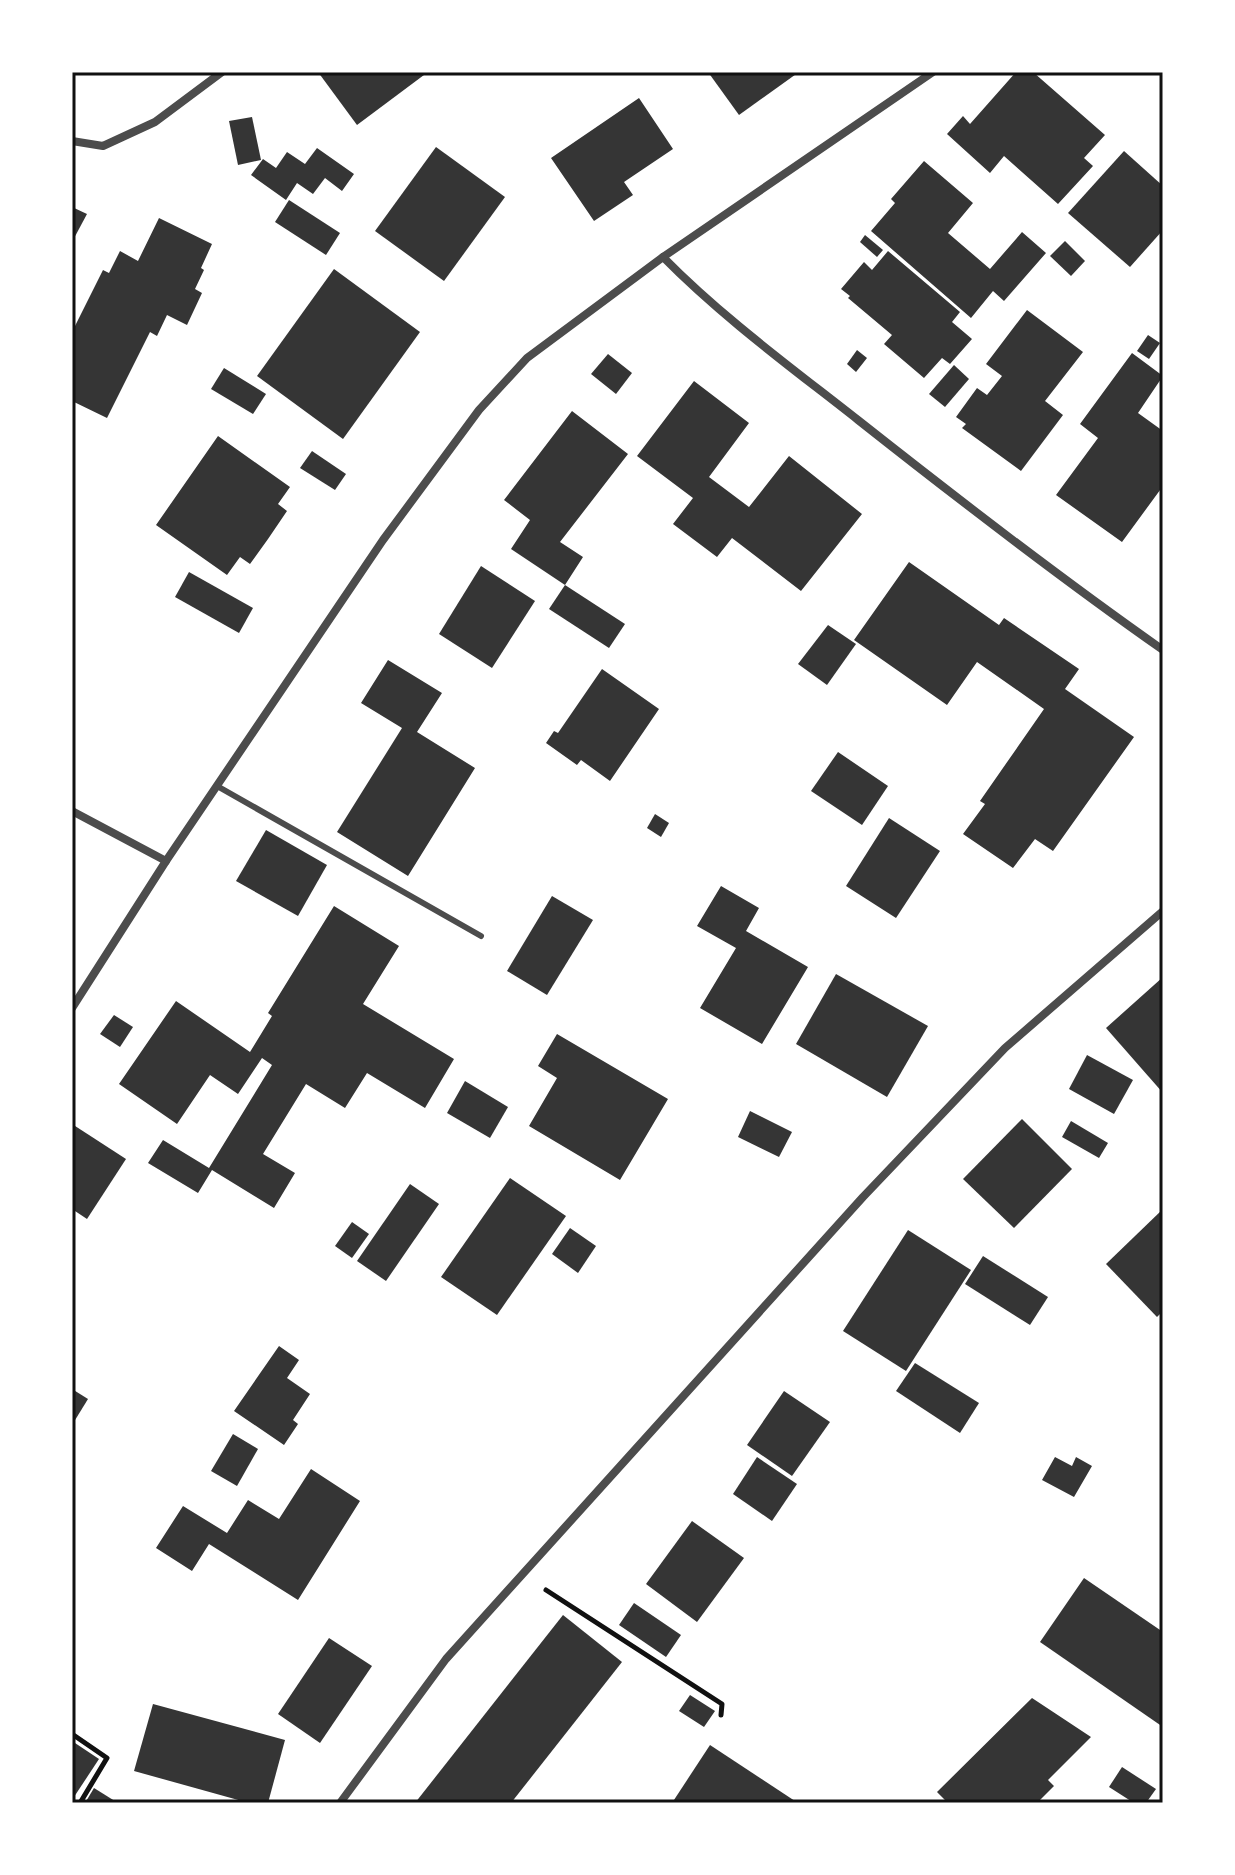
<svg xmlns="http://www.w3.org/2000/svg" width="1235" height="1875" font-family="Jost,sans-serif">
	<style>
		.building { fill: #353535 }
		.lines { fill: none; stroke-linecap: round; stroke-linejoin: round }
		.path { stroke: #111; stroke-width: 5 }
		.service { stroke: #4c4c4c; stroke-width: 6 }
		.minor { stroke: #4c4c4c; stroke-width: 8 }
		.neatline { fill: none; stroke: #111; stroke-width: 3 }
	</style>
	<rect width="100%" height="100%" fill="#fff"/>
	<g class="building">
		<polygon points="318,72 428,72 357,125"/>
		<polygon points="708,72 799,72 739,115"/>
		<polygon points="1016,72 1033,72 1105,135 1084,158 1093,166 1058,204 1004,156 990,173 947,134 963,116 970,124"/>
		<polygon points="639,98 673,149 624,182 633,195 594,221 551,158"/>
		<polygon points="252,117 261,160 238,165 229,121"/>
		<polygon points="436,147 505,197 444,281 375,231"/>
		<polygon points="317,148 354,174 342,191 325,178 313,194 297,183 286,200 251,175 263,159 276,168 287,152 305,164"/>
		<polygon points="1124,151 1163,186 1163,230 1130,267 1068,213"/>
		<polygon points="924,161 973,203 948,233 990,269 1022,232 1046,253 1004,301 993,291 971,318 871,231 895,203 891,199"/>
		<polygon points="289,200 340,233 326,255 275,222"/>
		<polygon points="72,207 87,214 72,242"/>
		<polygon points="159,218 212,244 201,268 204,270 195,289 202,293 187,325 167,315 157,336 150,332 107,418 72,401 72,332 103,270 109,273 120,251 138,261"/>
		<polygon points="865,235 883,250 877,257 860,242"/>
		<polygon points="1065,241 1085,261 1071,276 1050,256"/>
		<polygon points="888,251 960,312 952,322 972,339 950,364 942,358 924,378 884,344 892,335 848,298 850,296 841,289 864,262 872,270"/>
		<polygon points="334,269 420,332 343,439 257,376"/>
		<polygon points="1027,310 1083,352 1045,401 1063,415 1021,471 962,428 966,424 956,417 977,388 987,395 1002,376 986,364"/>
		<polygon points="1148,335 1160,343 1149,359 1137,351"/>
		<polygon points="857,350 867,358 856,372 847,364"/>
		<polygon points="1132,353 1163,376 1138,413 1163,431 1163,486 1122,542 1056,495 1098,438 1080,424"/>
		<polygon points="608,354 632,373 616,394 591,374"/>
		<polygon points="954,365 969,379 945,407 929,394"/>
		<polygon points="224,368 266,394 253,414 211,389"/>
		<polygon points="694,381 749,423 709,477 749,507 789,456 862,514 801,591 732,538 717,557 673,524 693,498 637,456"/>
		<polygon points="572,411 628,454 560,542 583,557 565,585 511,549 530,520 504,500"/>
		<polygon points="218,436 290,487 278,504 287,511 268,539 250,564 240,557 227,575 156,525"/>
		<polygon points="312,451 346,474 335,490 300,468"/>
		<polygon points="909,562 999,625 1004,618 1079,669 1065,689 1134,737 1053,851 1035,839 1013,868 963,834 985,804 980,801 1044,709 977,662 947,705 854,640"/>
		<polygon points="481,566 535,601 492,668 439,634"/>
		<polygon points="189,572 253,608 239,633 175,597"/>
		<polygon points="565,585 625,624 609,648 549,609"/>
		<polygon points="828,625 856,644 827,685 798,664"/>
		<polygon points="388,660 442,693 417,732 475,768 408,876 337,832 402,728 361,703"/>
		<polygon points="602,669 659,709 610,781 581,760 577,765 546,743 554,731 558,733"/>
		<polygon points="838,752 888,786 862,825 811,791"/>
		<polygon points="655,814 669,823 661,837 647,828"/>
		<polygon points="889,818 940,851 896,918 846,886"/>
		<polygon points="266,830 327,865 298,916 236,881"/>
		<polygon points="721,886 759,908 746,931 808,967 762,1044 700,1008 736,948 697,926"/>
		<polygon points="552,896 593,920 547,995 507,971"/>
		<polygon points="334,906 399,946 363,1004 454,1059 425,1108 367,1073 345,1108 306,1084 263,1154 295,1173 274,1208 212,1170 198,1193 148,1163 163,1140 209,1168 272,1065 262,1058 238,1094 210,1075 177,1124 119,1084 176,1001 250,1052 272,1016 268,1013"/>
		<polygon points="836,974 928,1026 887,1097 796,1044"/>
		<polygon points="1163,977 1163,1093 1106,1028"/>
		<polygon points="114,1015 133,1027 120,1047 100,1034"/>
		<polygon points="557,1034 668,1099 620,1180 529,1126 557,1078 538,1066"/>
		<polygon points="1087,1055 1133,1080 1114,1114 1069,1089"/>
		<polygon points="465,1081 508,1107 490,1138 447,1113"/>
		<polygon points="750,1111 792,1132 779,1157 738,1137"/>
		<polygon points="1022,1119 1072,1169 1014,1228 963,1179"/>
		<polygon points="1071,1121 1108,1143 1099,1158 1062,1137"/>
		<polygon points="72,1124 126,1159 87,1219 72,1209"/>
		<polygon points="510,1178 566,1216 497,1315 441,1277"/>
		<polygon points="410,1184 439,1204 386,1281 357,1261"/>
		<polygon points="1163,1209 1163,1311 1157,1317 1106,1264"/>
		<polygon points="352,1222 369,1234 352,1258 335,1246"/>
		<polygon points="570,1228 596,1246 578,1273 552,1254"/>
		<polygon points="908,1230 971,1270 906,1371 843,1331"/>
		<polygon points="983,1256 1048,1297 1030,1325 965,1284"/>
		<polygon points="279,1346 299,1360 287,1378 310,1394 293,1420 298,1424 284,1445 234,1411"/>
		<polygon points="915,1363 979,1403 960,1433 896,1391"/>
		<polygon points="72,1389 88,1399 72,1425"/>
		<polygon points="784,1391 830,1422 792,1476 747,1445"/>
		<polygon points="233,1434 258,1449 237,1486 211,1471"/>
		<polygon points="757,1457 797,1484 772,1521 733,1494"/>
		<polygon points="1055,1457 1072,1466 1076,1457 1092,1466 1074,1497 1042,1480"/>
		<polygon points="311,1469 360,1501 298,1600 209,1544 192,1571 156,1548 183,1506 227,1533 248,1500 279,1519"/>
		<polygon points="692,1521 744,1558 697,1622 646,1584"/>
		<polygon points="1084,1578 1163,1632 1163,1727 1040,1642"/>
		<polygon points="634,1603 681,1635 666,1657 619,1625"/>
		<polygon points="563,1615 622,1662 511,1803 415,1803"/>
		<polygon points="329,1638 372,1666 320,1743 278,1714"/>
		<polygon points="690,1695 715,1711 704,1727 679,1711"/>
		<polygon points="1032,1698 1091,1737 1048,1780 1054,1786 1037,1803 948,1803 937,1792"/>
		<polygon points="153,1704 285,1740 268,1803 249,1803 134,1771"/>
		<polygon points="72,1741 99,1759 72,1800"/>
		<polygon points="710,1745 798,1803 672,1803"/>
		<polygon points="1122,1767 1156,1789 1146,1803 1134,1803 1109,1787"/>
		<polygon points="94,1788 118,1803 85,1803"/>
	</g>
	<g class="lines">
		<g class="path">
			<polyline points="546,1590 722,1704 721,1715"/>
			<polyline points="72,1734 107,1758 80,1803"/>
		</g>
		<polyline class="service" points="217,786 481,936"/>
		<g class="minor">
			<polyline points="72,141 103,146 155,122 222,72"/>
			<path d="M663,257c59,60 129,111 195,163 100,79 201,157 305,230"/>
			<polyline points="72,811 166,861"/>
			<polyline points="72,1008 166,861 383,540 479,410 527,358 663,257 933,72"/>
			<polyline points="340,1803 446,1659 863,1197 1005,1048 1163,911"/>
		</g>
	</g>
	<rect width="1235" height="1875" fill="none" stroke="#ffffff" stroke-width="148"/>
	<rect x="74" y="74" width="1087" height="1727" class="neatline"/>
</svg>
